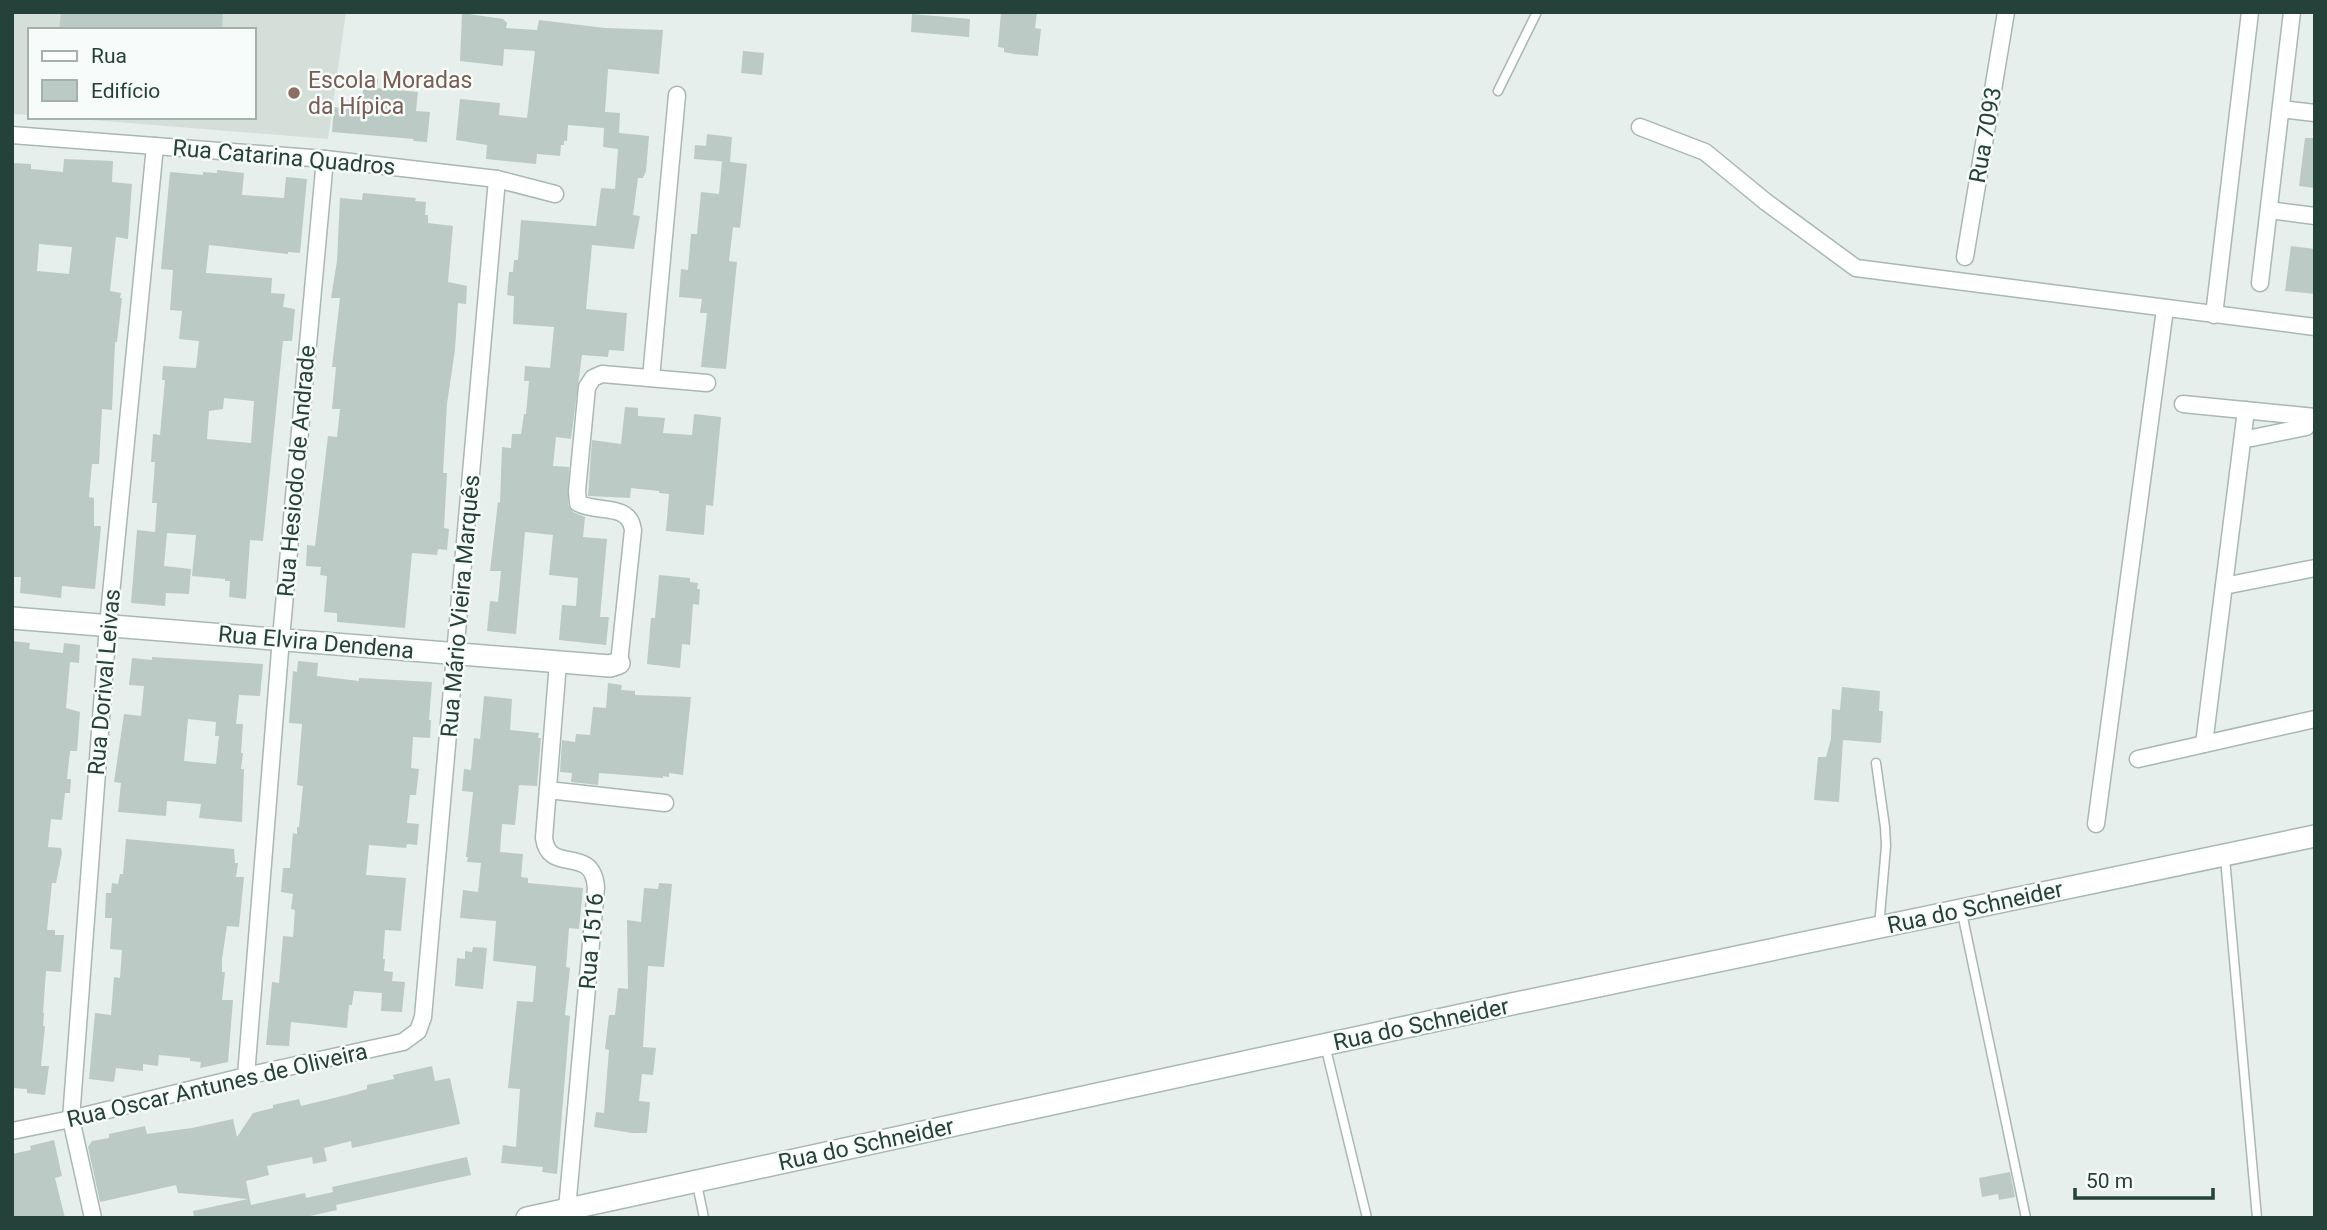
<svg xmlns="http://www.w3.org/2000/svg" width="2327" height="1230" font-family="Roboto,sans-serif">
	<style>
		.built { fill: #d4dfda }
		.building { fill: #bbcac4; fill-rule: evenodd }
		.lines { fill: none; stroke-linecap: round; stroke-linejoin: round }
		.service-casing { stroke: #a8b8b2; stroke-width: 11 }
		.minor-casing { stroke: #a8b8b2; stroke-width: 19 }
		.tertiary-casing { stroke: #a8b8b2; stroke-width: 24 }
		.service { stroke: #fff; stroke-width: 8 }
		.minor { stroke: #fff; stroke-width: 16 }
		.tertiary { stroke: #fff; stroke-width: 21 }
		.education-dot { fill: #8d6e63; stroke: #f7fbf9; stroke-width: 2.5 }
		.labels { text-anchor: middle; stroke-width: 5; stroke-linejoin: round; paint-order: stroke }
		.education-label { font-size: 23px; fill: #785e54; stroke: #f7fbf9; text-anchor: start }
		.street-label { font-size: 23px; fill: #24423a; stroke: #f7fbf9 }
	</style>
	<rect width="100%" height="100%" fill="#e6efeb"/>
	<polygon class="built" points="12,12 346,12 328,139 54,117 254,117 254,30 30,30 30,115 12,114"/>
	<g class="building">
		<polygon points="61,12 223,12 222,30 59,30"/>
		<polygon points="1001,12 1037,12 1035,28 1041,29 1038,56 1014,54 1004,52 1004,48 998,47"/>
		<polygon points="462,13 503,19 507,23 506,28 537,30 539,20 605,28 663,30 659,74 608,69 605,112 620,113 619,133 649,136 646,171 643,178 638,178 633,215 640,216 634,249 592,245 586,309 627,313 624,351 609,350 608,357 582,355 571,439 556,437 553,466 569,467 568,504 573,512 585,517 583,537 607,539 600,617 609,617 606,645 559,640 562,605 576,606 578,578 549,575 553,535 525,532 516,634 487,631 490,601 498,602 501,571 490,571 498,502 500,503 502,447 511,448 512,434 521,434 524,414 526,414 529,381 524,381 525,366 550,368 554,327 513,324 514,296 507,295 509,272 513,272 514,260 518,260 521,220 596,226 601,188 615,189 618,149 603,147 604,128 568,125 567,141 564,141 564,145 561,145 560,156 537,154 536,164 486,159 487,145 456,140 460,99 500,103 499,115 527,118 535,51 504,49 503,66 460,61"/>
		<polygon points="912,14 970,19 969,37 911,32"/>
		<polygon points="743,51 764,53 762,75 741,73"/>
		<polygon points="364,78 378,79 377,88 418,92 416,111 430,112 427,142 413,141 414,139 332,132 334,107 347,109 348,101 362,102"/>
		<polygon points="707,134 732,137 730,162 694,159 695,145 706,146"/>
		<polygon points="2305,138 2315,138 2315,188 2299,186"/>
		<path d="M64,159l49,2 -1,21 20,2 -4,55 -12,-2 -3,26 -3,28 11,2 -1,5h2l-5,44h-2l-3,68 -10,-1 -3,55h-7l-3,33 5,1v28h7l-6,63 -33,-3 -1,12 -41,-5 1,-16h-9v-414l19,1v5l32,3zM39,244l33,3 -3,27 -32,-3z"/>
		<polygon points="722,161 747,164 740,228 733,227 729,261 737,262 726,369 701,367 707,313 700,313 702,299 679,297 681,269 688,270 691,234 697,234 701,192 719,194"/>
		<path d="M217,170l27,3 -2,22 42,3 2,-21 21,2 -7,74 -12,-1v2l-79,-9 -3,28 66,5 -1,15 14,1 -2,13 12,2 -3,32h-9l-20,200 -13,-1 -4,59 -17,-2 1,-16h-5v-2l-33,-3 4,-41 -29,-2 -3,33 27,3 -2,25 -23,-1 -1,13 -34,-3 6,-73 18,2 2,-29h-5l3,-41h-4l2,-28 7,1 5,-55h-3l1,-14 33,2 3,-27 -20,-2 3,-28 -12,-1 3,-40 -12,-1 9,-97 33,3v-3l14,1zM224,398l30,3 -3,42 -44,-4 2,-28 14,-2z"/>
		<polygon points="363,193 416,198 415,201 426,202 425,215 428,215 428,223 453,226 448,282 467,286 466,304 458,303 455,350 447,404 443,473 447,473 444,528 449,529 447,550 438,549 437,555 412,553 405,628 337,622 337,613 324,612 327,576 320,575 321,567 306,566 307,545 315,546 328,436 337,437 340,409 332,409 336,367 332,367 340,298 331,298 337,261 340,198 362,200"/>
		<polygon points="2291,246 2315,249 2315,294 2285,291"/>
		<polygon points="625,407 638,408 638,416 665,418 663,433 692,435 694,414 721,417 713,506 706,505 704,535 666,531 669,494 659,493 659,491 631,488 630,498 588,496 592,440 621,444"/>
		<polygon points="659,575 690,578 690,582 698,583 697,589 700,589 699,605 693,604 690,645 682,644 680,668 647,664 651,618 655,618"/>
		<polygon points="12,641 30,643 29,649 63,653 64,643 80,645 79,663 70,662 66,708 80,712 77,751 70,751 67,779 71,779 70,793 65,793 62,820 51,819 48,847 61,848 62,853 56,883 52,883 47,930 55,930 55,935 64,935 61,972 46,971 43,1013 44,1013 43,1026 45,1026 41,1066 49,1066 45,1095 27,1093 27,1089 12,1088 14,1045 12,1045"/>
		<path d="M152,657l111,7 -3,32 -21,-1 -3,29h7l-2,29h2l-2,16h3l-2,53 -43,-4 2,-14 -34,-3 -1,15 -48,-4 3,-29 -7,-1 10,-68 17,2 3,-30 -15,-1 3,-27 20,2zM188,719l28,3 -1,14h4l-3,28 -32,-3z"/>
		<polygon points="298,661 318,663 317,676 359,681 359,678 432,682 429,720 431,720 430,738 413,737 411,768 419,769 416,795 410,795 407,823 419,824 417,845 407,844 406,848 369,845 366,875 406,878 401,931 385,930 383,959 385,959 384,971 393,972 392,981 405,982 402,1012 381,1011 382,993 354,991 352,1005 349,1005 347,1028 291,1022 289,1046 266,1045 272,982 279,983 283,936 293,937 295,910 291,909 293,894 281,892 283,868 290,868 293,833 297,834 297,827 299,827 303,786 297,785 302,724 289,723 293,671 297,672"/>
		<polygon points="608,683 622,685 621,690 635,691 635,695 691,697 683,775 669,773 669,777 663,776 663,778 599,773 598,785 571,782 572,773 560,772 562,740 575,742 576,734 590,735 593,707 606,708"/>
		<polygon points="1842,687 1880,691 1879,711 1883,711 1881,743 1843,740 1839,802 1814,800 1818,757 1826,757 1831,739 1832,709 1840,710"/>
		<polygon points="484,696 512,699 510,730 539,733 538,738 541,738 537,786 519,785 515,825 502,824 500,852 523,854 521,877 528,878 528,883 583,888 579,929 569,928 566,967 570,968 565,1015 570,1016 557,1174 542,1172 543,1167 501,1163 503,1145 516,1147 520,1089 508,1088 516,1010 517,1001 533,1002 536,966 493,961 496,921 460,918 463,890 478,892 481,863 467,862 468,857 466,857 473,792 462,791 464,769 471,770 474,738 480,739"/>
		<polygon points="126,839 234,849 235,863 238,863 236,877 244,877 239,927 227,926 222,959 222,972 225,972 222,1000 233,1000 228,1062 200,1068 201,1062 190,1061 190,1058 159,1055 158,1066 143,1064 143,1071 116,1068 114,1082 89,1079 95,1013 111,1015 114,977 120,978 122,950 110,949 112,918 105,918 106,893 111,893 112,883 118,884 120,874 123,874"/>
		<polygon points="659,883 672,884 664,967 648,966 643,1047 656,1048 653,1075 642,1074 639,1101 650,1102 647,1133 632,1133 594,1127 596,1112 604,1113 609,1050 605,1049 609,1015 615,1015 618,988 628,989 627,920 641,922 644,888 658,889"/>
		<polygon points="473,947 487,948 483,989 455,986 457,958 465,959 465,951 472,952"/>
		<polygon points="432,1066 435,1081 450,1078 460,1124 352,1148 351,1141 324,1148 327,1161 313,1164 312,1157 267,1166 269,1175 246,1181 251,1205 305,1193 306,1198 333,1192 332,1187 467,1157 471,1175 336,1205 337,1210 310,1216 310,1218 194,1218 193,1211 248,1199 178,1193 176,1185 100,1202 88,1147 92,1141 109,1138 109,1134 145,1126 147,1134 192,1128 233,1119 237,1137 253,1113 273,1108 273,1105 299,1099 301,1106 346,1095 367,1089 367,1085 394,1079 393,1075"/>
		<polygon points="54,1140 62,1176 55,1178 65,1218 12,1218 12,1154 31,1150 30,1146"/>
		<polygon points="2010,1172 2015,1197 1999,1200 1998,1194 1982,1197 1979,1178"/>
	</g>
	<g class="lines">
		<g class="service-casing">
			<g id="service">
				<polyline points="1498,91 1537,12"/>
				<polyline points="1876,763 1885,827 1886,846 1879,927"/>
				<polyline points="2225,858 2257,1218"/>
				<polyline points="1962,913 2026,1218"/>
				<polyline points="1325,1045 1367,1218"/>
				<polyline points="697,1184 704,1218"/>
			</g>
		</g>
		<g class="minor-casing">
			<g id="minor">
				<polyline points="2281,109 2315,113"/>
				<polyline points="1640,127 1705,152 1766,202 1856,268 2315,327"/>
				<polyline points="12,135 325,159 497,179 555,194"/>
				<polyline points="2269,210 2315,216"/>
				<polyline points="1965,257 2006,12"/>
				<polyline points="2260,283 2292,12"/>
				<polyline points="2214,315 2250,12"/>
				<polyline points="651,378 677,95"/>
				<polyline points="2183,404 2315,417"/>
				<polyline points="2243,437 2252,438 2306,427 2307,417"/>
				<polyline points="2224,586 2315,568"/>
				<path d="M558,662l-14,176c5,38 49,5 52,50l-29,321"/>
				<path d="M619,663l14,-133c-4,-28 -35,-16 -55,-27l-1,-12 10,-104 6,-9 9,-4 105,9"/>
				<polyline points="2204,744 2246,410"/>
				<polyline points="2138,759 2315,719"/>
				<polyline points="548,790 665,803"/>
				<polyline points="2096,824 2165,309"/>
				<polyline points="246,1076 281,638 325,159"/>
				<polyline points="12,1131 71,1119 246,1076 403,1042 418,1031 423,1017 497,179"/>
				<polyline points="93,1218 71,1119 108,625 155,146"/>
			</g>
		</g>
		<g class="tertiary-casing">
			<g id="tertiary">
				<polyline points="12,618 610,666 619,663"/>
				<polyline points="527,1218 1507,1005 2315,836"/>
			</g>
		</g>
		<use href="#service" class="service"/>
		<use href="#minor" class="minor"/>
		<use href="#tertiary" class="tertiary"/>
	</g>
	<circle class="education-dot" cx="294" cy="93" r="7"/>
	<g class="labels">
		<g class="education-label">
			<text x="308" y="88">Escola Moradas<tspan x="308" dy="26">da Hípica</tspan></text>
		</g>
		<g class="street-label">
			<text transform="translate(1985 135) rotate(-80)" y="8">Rua 7093</text>
			<text transform="translate(284 157) rotate(5)" y="8">Rua Catarina Quadros</text>
			<text transform="translate(296 471) rotate(-85)" y="8">Rua Hesiodo de Andrade</text>
			<text transform="translate(460 606) rotate(-85)" y="8">Rua Mário Vieira Marquês</text>
			<text transform="translate(316 642) rotate(5)" y="8">Rua Elvira Dendena</text>
			<text transform="translate(104 682) rotate(-85)" y="8">Rua Dorival Leivas</text>
			<text transform="translate(1975 907) rotate(-12)" y="8">Rua do Schneider</text>
			<text transform="translate(591 941) rotate(-85)" y="8">Rua 1516</text>
			<text transform="translate(1421 1024) rotate(-12)" y="8">Rua do Schneider</text>
			<text transform="translate(217 1085) rotate(-13)" y="8">Rua Oscar Antunes de Oliveira</text>
			<text transform="translate(866 1144) rotate(-12)" y="8">Rua do Schneider</text>
		</g>
	</g>
	<rect width="2327" height="1230" fill="none" stroke="#24423a" stroke-width="28"/>
	<rect x="28" y="28" width="228" height="91" fill="#f7fbf9" stroke="#a3b1ad" stroke-width="2"/>
	<rect x="42" y="51" width="35" height="10" fill="#ffffff" stroke="#a3b1ad" stroke-width="2"/>
	<text x="91" y="63" font-size="21" fill="#24423a">Rua</text>
	<rect x="42" y="80" width="35" height="21" fill="#bbcac4" stroke="#a3b1ad" stroke-width="2"/>
	<text x="91" y="98" font-size="21" fill="#24423a">Edifício</text>
	<path d="M2075 1188v10h138v-10" fill="none" stroke="#24423a" stroke-width="3.5"/>
	<text x="2086" y="1188" font-size="21" fill="#24423a" stroke="#f7fbf9" stroke-width="5" paint-order="stroke">50 m</text>
</svg>
